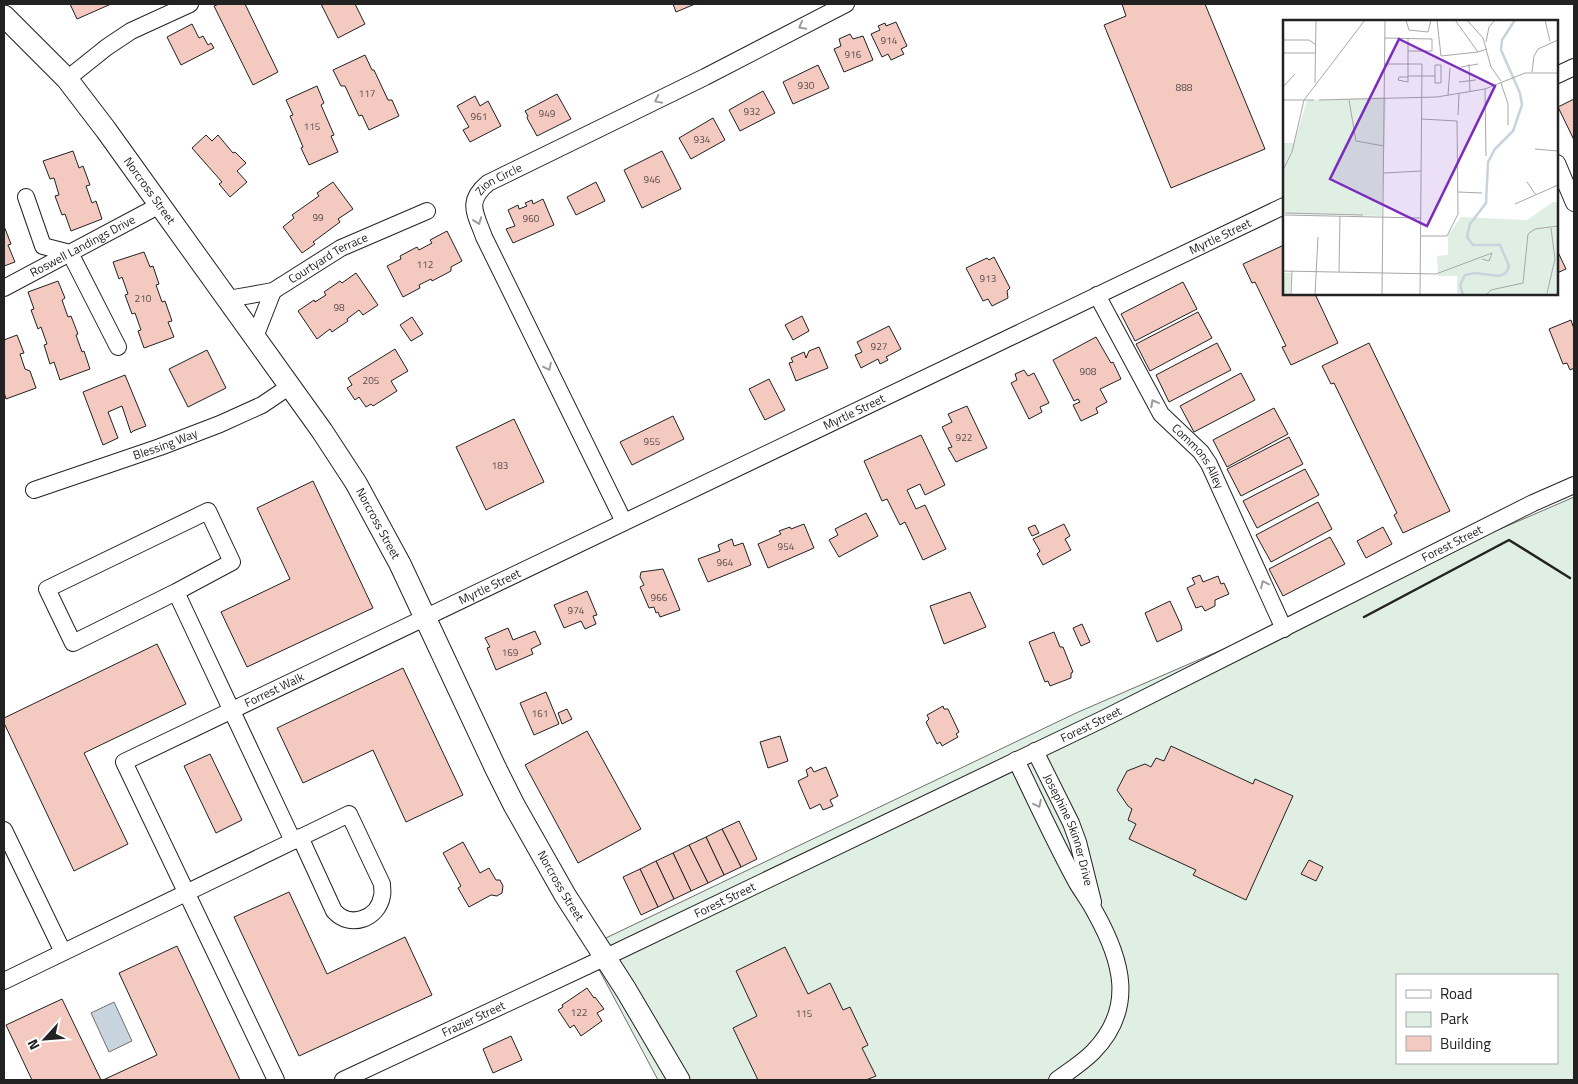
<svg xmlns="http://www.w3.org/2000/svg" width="1578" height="1084" font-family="'Titillium Web',sans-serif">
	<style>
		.green { fill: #e0efe3; stroke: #6f6f6f; fill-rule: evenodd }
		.water { fill: #c7d3dd; stroke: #6f6f6f }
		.building { fill: #f3c9c0; stroke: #222 }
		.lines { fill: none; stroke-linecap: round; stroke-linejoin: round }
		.minor-casing { stroke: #222; stroke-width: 18 }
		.tertiary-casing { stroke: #222; stroke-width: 23 }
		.minor { stroke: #fff; stroke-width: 16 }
		.tertiary { stroke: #fff; stroke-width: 21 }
		.wall { stroke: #222; stroke-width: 2.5 }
		.oneway { stroke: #9c9c9c }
		.labels { text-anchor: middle; stroke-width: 4; stroke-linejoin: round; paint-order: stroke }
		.number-label { font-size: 10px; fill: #564c4a }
		.street-label { font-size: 12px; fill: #222; stroke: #fff }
		.inset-river { fill: none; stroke: #c7d3dd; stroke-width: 2.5 }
		.inset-road { fill: none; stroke: #a7a7a7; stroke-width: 1 }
		.view { fill: #7b2cbf; fill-opacity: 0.15; stroke: #7b2cbf; stroke-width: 2.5 }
		.inset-edge { fill: none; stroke: #222; stroke-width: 2.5 }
	</style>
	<rect width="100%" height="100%" fill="#fff"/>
	<path class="green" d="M1574,497v583h-916l-71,-133 489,-234zM1397,975h160v88h-160z"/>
	<polygon class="water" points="114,1002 132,1041 109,1052 91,1013"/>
	<g class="building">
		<polygon points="70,4 111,4 77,19"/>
		<polygon points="219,4 245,4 278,72 253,85 214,6"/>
		<polygon points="321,4 355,4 365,24 338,38"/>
		<polygon points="673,4 695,4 676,12"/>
		<polygon points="1122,4 1205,4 1265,149 1171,188 1104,25 1126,16"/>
		<polygon points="896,22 907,46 901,49 904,54 891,60 888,54 882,57 871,34 880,30 878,26 885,23 886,26"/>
		<polygon points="192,24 199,38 203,36 208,45 211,43 214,48 181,65 167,37"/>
		<polygon points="850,34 853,39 863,36 873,60 844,72 834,49 841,46 839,39"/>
		<polygon points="365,55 372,70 374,70 388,100 392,100 399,116 369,130 362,115 359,116 345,86 341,86 333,70"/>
		<polygon points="818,65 829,88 793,104 783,82"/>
		<polygon points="317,86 324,103 321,105 334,135 331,136 338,152 309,165 301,148 303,147 290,116 293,115 286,100"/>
		<polygon points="763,91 775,113 740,131 729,110"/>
		<polygon points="557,94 571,119 537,136 527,118 528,116 525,111"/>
		<polygon points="475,96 480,106 488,101 501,126 470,142 463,130 469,127 457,106"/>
		<polygon points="1574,99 1574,140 1558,107"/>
		<polygon points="713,118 725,140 691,159 679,138"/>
		<polygon points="206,135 212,141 218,135 233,153 235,152 246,163 237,171 247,182 230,197 219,184 222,182 192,148"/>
		<polygon points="73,151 79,168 83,166 90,185 86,186 92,203 96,201 102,219 71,231 65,214 62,215 55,196 59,195 54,178 50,179 43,161"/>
		<polygon points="662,151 681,189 642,208 624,170"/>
		<polygon points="333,182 353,209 338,219 340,222 313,242 315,244 302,253 283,227 294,218 292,215 319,196 317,193"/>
		<polygon points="596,182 605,201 576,215 567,197"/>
		<polygon points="543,199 554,225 513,243 506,229 515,226 508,210 518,205 519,209 527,206 525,203 532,200 533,204"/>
		<polygon points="4,226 11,244 8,245 15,262 4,266"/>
		<polygon points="447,231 462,261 451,267 451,271 432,281 431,279 419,285 420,288 403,297 387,266 401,259 400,256 417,247 419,250 432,243 430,240"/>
		<polygon points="1284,245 1284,294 1315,294 1338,343 1291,365 1282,347 1286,346 1255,282 1252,283 1243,264"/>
		<polygon points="1557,250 1566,269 1557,273"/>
		<polygon points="144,252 150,267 153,266 159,284 156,285 162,302 165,301 172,321 168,322 174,337 144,348 138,331 141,330 135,313 132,314 125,295 128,294 122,277 119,279 113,262"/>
		<polygon points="994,257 1010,288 1007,291 1008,298 992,306 988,299 983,301 966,268 987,258 989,260"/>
		<polygon points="356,273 378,305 363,315 359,310 347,319 348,321 332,332 330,329 317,339 298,311 314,300 315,302 326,295 324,292 340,281 342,283"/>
		<polygon points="58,281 65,298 62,300 68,317 71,316 78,334 76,335 82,352 84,351 90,369 60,380 54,362 50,364 44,345 47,344 41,327 38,329 31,310 34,309 28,292"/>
		<polygon points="1183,282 1197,309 1135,341 1121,314"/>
		<polygon points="1198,312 1212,338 1150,371 1136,344"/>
		<polygon points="802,316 809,331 793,340 785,325"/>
		<polygon points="412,317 423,334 411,341 400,325"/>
		<polygon points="1571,320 1574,329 1574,368 1570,370 1567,363 1563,364 1549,329"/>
		<polygon points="889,326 901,349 886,357 888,360 880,364 878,359 861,368 855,355 862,352 857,342"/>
		<polygon points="17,335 24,353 20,354 25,369 30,371 36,388 6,399 4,392 4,340"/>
		<polygon points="1096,337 1111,363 1113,362 1121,379 1100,389 1107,402 1096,408 1098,413 1081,421 1073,405 1080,402 1078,399 1074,401 1053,360"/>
		<polygon points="1217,343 1231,370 1169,402 1156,375"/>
		<polygon points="1369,343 1450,511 1403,533 1394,515 1397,513 1334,383 1331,384 1322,366"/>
		<polygon points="819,347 828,368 796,381 789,363 793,362 791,358 804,352 806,358 809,351"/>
		<polygon points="395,349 408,371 391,381 397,391 373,406 371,404 366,407 359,397 355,400 347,388 352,385 348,378"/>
		<polygon points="207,350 226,388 188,407 169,369"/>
		<polygon points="1024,370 1028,376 1034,373 1049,403 1040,407 1042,412 1029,419 1011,383 1017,380 1015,374"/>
		<polygon points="1241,373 1255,400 1194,432 1180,406"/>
		<polygon points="125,375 146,426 133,431 131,433 122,406 108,412 118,438 103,445 83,392"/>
		<polygon points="769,379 785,410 765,420 749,389"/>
		<polygon points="967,406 987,448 956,462 948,448 952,447 942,427 952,422 948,414"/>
		<polygon points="1274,408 1288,434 1227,467 1213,440"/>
		<polygon points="673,416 684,439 632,465 620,442"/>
		<polygon points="514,419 544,482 486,510 456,447"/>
		<polygon points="921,435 945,485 925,495 920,484 907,490 916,509 925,505 946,549 923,560 905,522 900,525 887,499 882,501 864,461"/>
		<polygon points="1289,437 1303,464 1241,496 1227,469"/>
		<polygon points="1305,469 1319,495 1257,528 1243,501"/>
		<polygon points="313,481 373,608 247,667 221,612 290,579 257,508"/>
		<polygon points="1318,502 1332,529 1271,562 1256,535"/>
		<polygon points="866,513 878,536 839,557 829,540 838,535 835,529"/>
		<polygon points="804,524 814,548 768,568 758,544 781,534 779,531 790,527 791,529"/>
		<polygon points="1064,524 1070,536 1065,539 1071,550 1043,565 1037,554 1040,551 1033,539"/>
		<polygon points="1035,525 1039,533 1032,536 1028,528"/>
		<polygon points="1383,527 1392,544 1366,558 1357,541"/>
		<polygon points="1330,537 1345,564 1283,596 1269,569"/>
		<polygon points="732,539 734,546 743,543 751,565 708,582 698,559 720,551 718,545"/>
		<polygon points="663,569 680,610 660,617 658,612 656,613 654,607 649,608 640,587 644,585 640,577 641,572"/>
		<polygon points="1200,575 1203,582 1218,576 1221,584 1224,583 1229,594 1215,600 1215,606 1205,611 1202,606 1196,608 1187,588 1195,584 1192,578"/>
		<polygon points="587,591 597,615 593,616 596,624 585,629 581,621 564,628 554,605"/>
		<polygon points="970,592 986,627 944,644 930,606"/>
		<polygon points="1170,601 1181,625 1182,630 1157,642 1145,613"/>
		<polygon points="1082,624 1090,642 1081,646 1073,628"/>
		<polygon points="508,628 513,640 535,631 541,644 531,649 533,654 496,670 487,648 490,647 485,638"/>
		<polygon points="1054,632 1060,647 1063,647 1073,672 1071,673 1071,678 1050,686 1048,681 1045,682 1029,642"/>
		<polygon points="157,644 186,704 84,753 128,844 74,871 4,723 4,718"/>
		<polygon points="403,668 463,795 406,822 373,750 303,783 277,728"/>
		<polygon points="546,692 559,724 534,735 520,703"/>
		<polygon points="943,706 944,709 948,709 959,732 956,734 958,737 942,746 940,742 937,744 926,722 929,719 927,715"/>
		<polygon points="567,709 572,719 562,724 558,713"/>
		<polygon points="587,731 641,829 578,863 525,765"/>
		<polygon points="780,736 788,761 768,768 760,742"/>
		<polygon points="1171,746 1253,784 1255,779 1293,796 1246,900 1193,875 1196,870 1129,839 1136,824 1128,820 1132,809 1128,806 1117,790 1127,771 1145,764 1151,767 1156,758 1164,761"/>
		<polygon points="210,754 242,820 216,833 184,766"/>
		<polygon points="811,767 814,772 826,767 838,796 830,800 833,806 823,810 820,804 810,809 798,781 808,776 806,770"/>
		<polygon points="739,821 757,859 741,867 722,829"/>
		<polygon points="722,829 741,867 724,875 706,837"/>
		<polygon points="706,837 724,875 708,883 689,845"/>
		<polygon points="463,842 480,873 489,868 496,880 500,880 503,886 502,893 497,896 491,895 469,907 458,888 461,886 443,853"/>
		<polygon points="689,845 708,883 691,891 673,853"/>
		<polygon points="673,853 691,891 674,899 656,861"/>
		<polygon points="1309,860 1323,867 1316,881 1301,874"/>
		<polygon points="656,861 674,899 658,907 640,869"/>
		<polygon points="640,869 658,907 641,915 623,877"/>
		<polygon points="289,892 327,974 405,937 432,995 299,1056 234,917"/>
		<polygon points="177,946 240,1080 103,1080 157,1055 119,973"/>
		<polygon points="785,947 808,994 830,983 843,1010 850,1007 868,1045 862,1048 876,1076 866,1080 758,1080 733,1028 757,1016 736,971"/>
		<polygon points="587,988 594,998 595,997 604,1009 597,1013 602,1021 581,1036 574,1025 570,1028 558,1010 563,1007 562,1005"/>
		<polygon points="62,999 101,1080 32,1080 6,1025"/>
		<polygon points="511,1036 522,1060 493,1073 483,1049"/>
	</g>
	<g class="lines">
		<g class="minor-casing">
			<g id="minor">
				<polyline points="1557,75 1574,67"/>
				<polyline points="67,79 107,47 131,31 190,4"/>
				<polyline points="1557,163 1574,203"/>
				<polyline points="26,197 43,246 70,253 118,347"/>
				<path id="s1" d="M4,288l156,-83"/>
				<path id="s2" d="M1097,295l64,119 40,38 8,12 75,165"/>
				<path id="s3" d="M228,299l45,-8 68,-43 86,-37"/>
				<polyline points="255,337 273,291"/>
				<path id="s4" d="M34,490l126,-43 60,-23 42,-19 28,-19"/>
				<path id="s5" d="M624,522l-140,-285c-8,-23 -19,-35 4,-54l217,-106 141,-73"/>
				<polyline points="176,592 232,562 208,511 47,589 73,643 176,592 293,841"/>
				<path id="s6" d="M1035,751l36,72 7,19 15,60"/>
				<path d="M1016,760c20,41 39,83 61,123 6,10 13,19 18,29 27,48 41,96 -2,140 -11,11 -24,19 -36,28"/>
				<polyline points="4,830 63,952"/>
				<path d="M4,981l345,-167 33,70c0,4 1,9 0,12 -4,23 -32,33 -48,15l-34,-74"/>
				<path id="s7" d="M276,1080l-152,-318 1160,-556"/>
				<path id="s8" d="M343,1080l261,-122 499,-239 430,-216 41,-18"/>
			</g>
		</g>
		<g class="tertiary-casing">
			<g id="tertiary">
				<path id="s9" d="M4,16l63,63 39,51 216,301 34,52 44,81 96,205 18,36 51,90 61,95 53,90"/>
			</g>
		</g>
		<use href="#minor" class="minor"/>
		<use href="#tertiary" class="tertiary"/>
		<polyline class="wall" points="1364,617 1509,540 1570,578"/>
	</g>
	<defs><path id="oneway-chevron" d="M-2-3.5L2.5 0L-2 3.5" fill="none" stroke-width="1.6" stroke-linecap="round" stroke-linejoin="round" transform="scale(1.25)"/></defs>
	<g class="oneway">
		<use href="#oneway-chevron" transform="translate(802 26) rotate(152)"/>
		<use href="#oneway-chevron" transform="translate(658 100) rotate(154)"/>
		<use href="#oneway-chevron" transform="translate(478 221) rotate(70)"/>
		<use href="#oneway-chevron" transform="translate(548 367) rotate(64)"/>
		<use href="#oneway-chevron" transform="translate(1154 403) rotate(-118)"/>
		<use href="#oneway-chevron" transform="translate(1264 584) rotate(-115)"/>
		<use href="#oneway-chevron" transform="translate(1038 804) rotate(64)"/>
	</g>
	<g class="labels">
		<g class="number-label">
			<text x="889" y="44">914</text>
			<text x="853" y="58">916</text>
			<text x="806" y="89">930</text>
			<text x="1184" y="91">888</text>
			<text x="367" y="97">117</text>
			<text x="752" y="115">932</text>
			<text x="547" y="117">949</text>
			<text x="479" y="120">961</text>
			<text x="312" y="130">115</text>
			<text x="702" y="143">934</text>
			<text x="652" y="183">946</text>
			<text x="318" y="221">99</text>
			<text x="531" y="222">960</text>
			<text x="425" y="268">112</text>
			<text x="988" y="282">913</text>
			<text x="143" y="302">210</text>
			<text x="339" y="311">98</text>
			<text x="879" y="350">927</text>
			<text x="1088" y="375">908</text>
			<text x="371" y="384">205</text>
			<text x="964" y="441">922</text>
			<text x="652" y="445">955</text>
			<text x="500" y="469">183</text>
			<text x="786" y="550">954</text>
			<text x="725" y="566">964</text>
			<text x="659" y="601">966</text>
			<text x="576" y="614">974</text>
			<text x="510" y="656">169</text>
			<text x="540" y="717">161</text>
			<text x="579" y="1016">122</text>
			<text x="804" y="1017">115</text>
		</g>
		<g class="street-label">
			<text dy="4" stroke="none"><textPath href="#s5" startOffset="389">Zion Circle</textPath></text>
			<text dy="4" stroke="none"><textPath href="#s9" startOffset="228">Norcross Street</textPath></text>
			<text dy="4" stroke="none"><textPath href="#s7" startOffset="1568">Myrtle Street</textPath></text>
			<text dy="4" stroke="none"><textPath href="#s1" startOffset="89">Roswell Landings Drive</textPath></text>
			<text dy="4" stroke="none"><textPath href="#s3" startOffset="110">Courtyard Terrace</textPath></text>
			<text dy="4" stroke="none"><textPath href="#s7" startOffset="1162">Myrtle Street</textPath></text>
			<text dy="4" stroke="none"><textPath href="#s4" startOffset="139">Blessing Way</textPath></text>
			<text dy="4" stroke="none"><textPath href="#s2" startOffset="192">Commons Alley</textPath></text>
			<text dy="4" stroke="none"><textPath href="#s9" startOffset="632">Norcross Street</textPath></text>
			<text dy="4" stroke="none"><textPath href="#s8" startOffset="1232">Forest Street</textPath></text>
			<text dy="4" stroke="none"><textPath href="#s7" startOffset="758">Myrtle Street</textPath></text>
			<text dy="4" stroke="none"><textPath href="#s7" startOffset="519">Forrest Walk</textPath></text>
			<text dy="4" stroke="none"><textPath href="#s8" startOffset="828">Forest Street</textPath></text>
			<text dy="4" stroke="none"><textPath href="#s6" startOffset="86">Josephine Skinner Drive</textPath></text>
			<text dy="4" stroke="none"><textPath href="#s9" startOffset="1038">Norcross Street</textPath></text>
			<text dy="4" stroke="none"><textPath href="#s8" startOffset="422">Forest Street</textPath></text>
			<text dy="4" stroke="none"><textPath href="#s8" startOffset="144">Frazier Street</textPath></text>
		</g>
	</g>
	<g transform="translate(1283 20)">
		<rect width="275" height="275" fill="#fff"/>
		<path d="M103,77l-4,119 -99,-2v-71h11l13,-43zM270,182h5v93h-101v-19h-19l-1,-20 11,-1v-20l13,-18 66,3zM0,253h8l-1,22h-7z" fill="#e0efe3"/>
		<path class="inset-river" d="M180,275l-3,-10 5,-10 10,-2 24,3 7,-3 3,-7 -9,-21h-27l-6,-8 3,-13 16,-21 2,-41 7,-13 18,-18 9,-26 -2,-12 -19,-43 1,-10 13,-20"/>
		<path class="inset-road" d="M123,0l3,10 19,2 3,-12M154,0l4,36 37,-4M172,0l23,32 9,-3M184,0l16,18 8,29 10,14M262,0l5,21M102,18l47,1v12h-24M0,20h26l7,5M203,22l3,-15 6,-7M0,33h32M101,44h38l-2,231M186,44l1,28M178,47l17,-3M249,52l2,-16 4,-7 20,-9M125,56h27v-11h6v18h-6v-7M125,57h-9l-1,3 10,2v-43M176,62l17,-2M32,63l1,-63M218,63l7,21v21M0,67l12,-13M202,69l1,67M165,75l2,-27M0,80h31M36,80l118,-3 48,-8 40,-16h33M66,80l7,41 28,5M175,95l1,-21M252,129l23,2M0,150l9,-18 12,-52 61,-80M101,153l37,-2M244,162l9,13M175,172l24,1M232,184l43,-19M3,193l77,2M2,195l136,3M138,216h26l11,-22 -1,-93 -35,-2M0,251l153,3 56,-21 -3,8 -7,-2M56,252l1,-56M264,273l8,-34 -4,-31M8,275l1,-24M32,275l3,-58M99,275l3,-275M203,275l5,-5 32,-7 5,-49 7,-5 23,-3"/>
		<path class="view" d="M116,19l96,47 -68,140 -97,-47z"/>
		<rect width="275" height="275" class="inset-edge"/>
	</g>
	<rect width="1578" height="1084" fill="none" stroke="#222222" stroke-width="10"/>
	<rect x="1396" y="974" width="162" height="90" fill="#ffffff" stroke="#a7a7a7"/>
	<rect x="1406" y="990" width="25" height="8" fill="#ffffff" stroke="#a7a7a7"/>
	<text x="1440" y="999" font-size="15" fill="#222222">Road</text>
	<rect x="1406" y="1012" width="25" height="15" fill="#e0efe3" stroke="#a7a7a7"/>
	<text x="1440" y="1024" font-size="15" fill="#222222">Park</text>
	<rect x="1406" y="1036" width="25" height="15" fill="#f3c9c0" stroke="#a7a7a7"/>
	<text x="1440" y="1049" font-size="15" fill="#222222">Building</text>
	<g transform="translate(45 1039) rotate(244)" stroke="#ffffff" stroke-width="4" paint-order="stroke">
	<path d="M0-4L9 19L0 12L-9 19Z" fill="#222222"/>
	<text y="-8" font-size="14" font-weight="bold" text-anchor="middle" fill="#222222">N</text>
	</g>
</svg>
